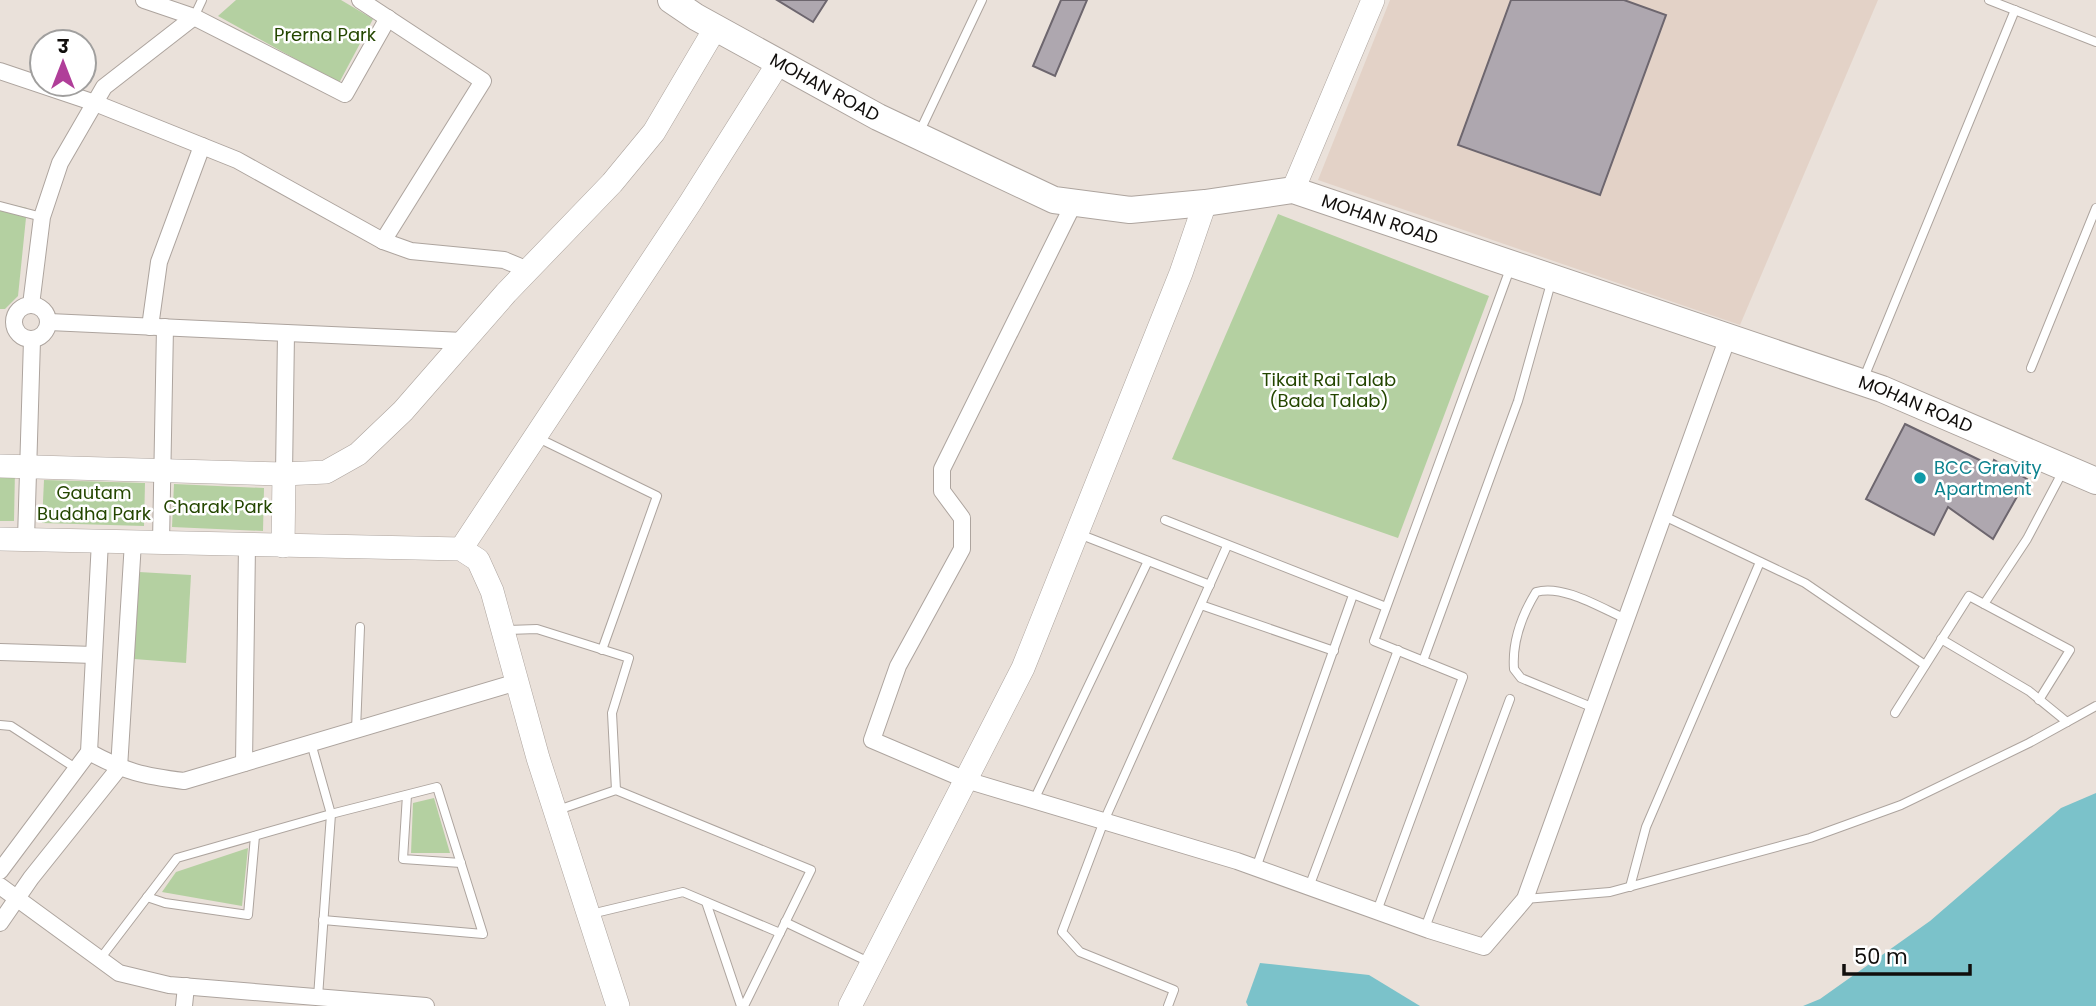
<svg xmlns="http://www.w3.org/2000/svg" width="2096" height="1006" font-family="Poppins,'Noto Sans Devanagari',sans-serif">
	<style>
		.built { fill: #e3d2c7 }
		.green { fill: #b4d0a1 }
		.water { fill: #7bc2ca }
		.building { fill: #aea7af; stroke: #6d666e; stroke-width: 2 }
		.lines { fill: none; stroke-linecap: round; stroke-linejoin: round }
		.lane-casing { stroke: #ada49e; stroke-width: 10 }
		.street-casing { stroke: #ada49e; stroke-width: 18 }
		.secondary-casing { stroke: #ada49e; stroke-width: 24 }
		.primary-casing { stroke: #ada49e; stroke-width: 28 }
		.lane { stroke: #fff; stroke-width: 8 }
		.street { stroke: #fff; stroke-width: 16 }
		.secondary { stroke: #fff; stroke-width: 23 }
		.primary { stroke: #fff; stroke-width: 26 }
		.culture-dot { fill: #0f9aa8; stroke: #fff; stroke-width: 2.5 }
		.labels { text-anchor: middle; stroke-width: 5; stroke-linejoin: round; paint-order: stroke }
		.park-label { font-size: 18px; fill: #244600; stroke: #fff }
		.street-label { font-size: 18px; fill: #110e0c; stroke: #fff }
		.culture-label { font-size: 18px; fill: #0d838f; stroke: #fff; text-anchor: start }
	</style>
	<rect width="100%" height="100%" fill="#eae1da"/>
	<polygon class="built" points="1390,0 1878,0 1740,325 1318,180"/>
	<g class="green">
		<polygon points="236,0 341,0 373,19 339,83 218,16"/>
		<polygon points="0,202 27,208 18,296 5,309 0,309"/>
		<polygon points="1278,214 1489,296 1398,538 1172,459"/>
		<polygon points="0,470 15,470 14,521 0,521"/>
		<polygon points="44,480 145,483 144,526 42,523"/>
		<polygon points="174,484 264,488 263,531 172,527"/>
		<polygon points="139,572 191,575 186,663 134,659"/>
		<polygon points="434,798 450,853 411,853 413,803"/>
		<polygon points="248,848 242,906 162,892 176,872"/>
	</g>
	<g class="water">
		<polygon points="2096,793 2096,1006 1803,1006 1820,999 1930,921 2061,808"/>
		<polygon points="1260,963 1369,975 1420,1006 1248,1006 1246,1002"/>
	</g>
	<g class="building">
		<polygon points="777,0 827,0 813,22"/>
		<polygon points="1061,0 1087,0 1055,76 1033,66"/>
		<polygon points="1511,0 1624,0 1666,15 1600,195 1458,145"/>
		<polygon points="1905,424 1992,466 1994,460 2027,479 1993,539 1948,507 1934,535 1866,499"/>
	</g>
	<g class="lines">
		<g class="lane-casing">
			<g id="lane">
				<polyline points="1989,0 2096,42"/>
				<polyline points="194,17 202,0"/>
				<polyline points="919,133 982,0"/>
				<polyline points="0,206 42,217"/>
				<polyline points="2031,368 2096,208"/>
				<polyline points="1863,380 2015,10"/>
				<polyline points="536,437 657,496 602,650"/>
				<polyline points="1664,516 1805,583 1925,665"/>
				<polyline points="1165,520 1386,607"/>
				<polyline points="1079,534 1210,585"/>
				<polyline points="1984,604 2027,539 2063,471"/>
				<polyline points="1201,605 1334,651"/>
				<polyline points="506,630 537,629 629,658 612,713 616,790"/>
				<polyline points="1941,639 2029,691 2067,722"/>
				<polyline points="1423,661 1518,401 1551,283"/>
				<path d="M1594,708l-73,-30 -7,-9c-2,-27 8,-54 22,-77 27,-8 65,16 90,27"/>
				<polyline points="1895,713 1969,596 2070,650 2039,700"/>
				<polyline points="0,725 11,726 77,769"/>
				<polyline points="356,730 360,627"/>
				<polyline points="311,743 331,814 318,997"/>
				<polyline points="407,795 403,859 461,863"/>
				<polyline points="1034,800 1148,561"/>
				<polyline points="558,810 616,790 811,870 744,1006"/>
				<polyline points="1256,868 1353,595"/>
				<polyline points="1309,887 1398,650"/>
				<polyline points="1630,887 1646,827 1760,562"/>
				<polyline points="147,897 165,903 248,915 255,836"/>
				<polyline points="1525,899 1610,892 1810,838 1901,805 2029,743 2096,706"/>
				<polyline points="706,902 741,1006"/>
				<polyline points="1377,911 1463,677 1374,641 1511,266"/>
				<polyline points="591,914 683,892 780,933"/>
				<polyline points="785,922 871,963"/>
				<polyline points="1425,928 1510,699"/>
				<polyline points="100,959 177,858 331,814 437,787 483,934 323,920"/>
				<polyline points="1168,1006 1174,990 1080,952 1062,932 1104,821 1227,546"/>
			</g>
		</g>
		<g class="street-casing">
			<g id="street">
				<polyline points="144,0 194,17 345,94 388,18"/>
				<polyline points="360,0 483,81 383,241"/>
				<polyline points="0,71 95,103 237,160 383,241 411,251 504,260 528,270"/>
				<polyline points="1074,203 942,469 942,491 962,518 962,549 898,666 872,740 966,780 1237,861 1429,930 1484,947 1525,899 1728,337"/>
				<polyline points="31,305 42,217 60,163 104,87 194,17"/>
				<circle cx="31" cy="322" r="17"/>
				<polyline points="49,322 464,341"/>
				<polyline points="150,327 159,262 202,146"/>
				<polyline points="284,474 286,333"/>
				<polyline points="26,539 32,340"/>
				<polyline points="161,543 165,327"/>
				<polyline points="0,652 94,655"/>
				<path d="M89,752c37,20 54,24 95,29l333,-99"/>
				<polyline points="244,763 247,545"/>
				<polyline points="0,871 89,752 100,541"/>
				<polyline points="0,886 119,973 169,985 426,1006"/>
				<polyline points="0,923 31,878 119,768 133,542"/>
				<polyline points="184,1006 186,986"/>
			</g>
		</g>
		<g class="secondary-casing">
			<g id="secondary">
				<polyline points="1293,190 1373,0"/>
				<polyline points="0,466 284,474 326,472 358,454 403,411 506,293 612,183 654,132 716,27"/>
				<polyline points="0,539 461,549 478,560 492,591 538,758 618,1006"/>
				<polyline points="283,546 284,474"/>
				<polyline points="461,549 690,203 779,62"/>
				<polyline points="850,1006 1023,668 1181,273 1205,203"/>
			</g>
		</g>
		<g class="primary-casing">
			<g id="primary">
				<path id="s1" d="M671,0l25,17 182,100 176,83 76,10 75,-7 88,-13 589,199 214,92"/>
			</g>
		</g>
		<use href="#lane" class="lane"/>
		<use href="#street" class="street"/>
		<use href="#secondary" class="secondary"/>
		<use href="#primary" class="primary"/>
	</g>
	<circle class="culture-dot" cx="1920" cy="478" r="7"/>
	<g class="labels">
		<g class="park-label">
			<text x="325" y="41">Prerna Park</text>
			<text x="1329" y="386">Tikait Rai Talab<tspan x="1329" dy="21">(Bada Talab)</tspan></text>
			<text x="94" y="499">Gautam<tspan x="94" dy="21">Buddha Park</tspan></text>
			<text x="218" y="513">Charak Park</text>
		</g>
		<g class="street-label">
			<text dy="6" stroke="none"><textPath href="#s1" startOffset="177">MOHAN ROAD</textPath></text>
			<text dy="6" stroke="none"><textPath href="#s1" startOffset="765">MOHAN ROAD</textPath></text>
			<text dy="6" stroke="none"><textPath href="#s1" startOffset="1332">MOHAN ROAD</textPath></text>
		</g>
		<g class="culture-label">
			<text x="1934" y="474">BCC Gravity<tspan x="1934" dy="21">Apartment</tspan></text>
		</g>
	</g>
	<g transform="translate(63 63)"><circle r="33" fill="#ffffff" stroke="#a09f9e" stroke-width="2"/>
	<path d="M0-5L12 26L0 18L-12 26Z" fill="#b03e99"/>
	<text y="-10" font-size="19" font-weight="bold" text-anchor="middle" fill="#110e0c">उ</text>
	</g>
	<path d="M1844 964v10h126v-10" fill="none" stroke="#110e0c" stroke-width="3.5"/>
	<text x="1854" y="964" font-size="21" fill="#110e0c" stroke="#ffffff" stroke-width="5" paint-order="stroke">50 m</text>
</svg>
